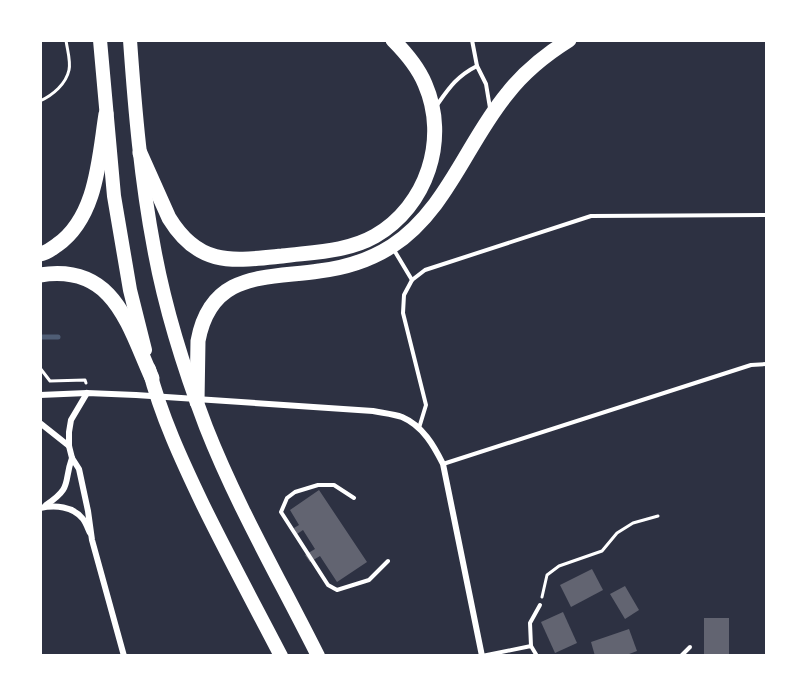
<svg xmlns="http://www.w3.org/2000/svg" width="807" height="696" font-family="'Open Sans',sans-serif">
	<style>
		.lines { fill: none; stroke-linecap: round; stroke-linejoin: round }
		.stream { stroke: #4f5d75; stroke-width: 5 }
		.building { fill: #626471 }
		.path { stroke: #fff; stroke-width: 3 }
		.service { stroke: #fff; stroke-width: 4 }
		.minor { stroke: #fff; stroke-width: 6 }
		.trunk { stroke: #fff; stroke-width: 14 }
		.motorway { stroke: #fff; stroke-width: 15 }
	</style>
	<rect width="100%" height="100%" fill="#2d3142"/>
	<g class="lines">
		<polyline class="stream" points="40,337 58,337"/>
	</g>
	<g class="building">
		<polygon points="319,490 367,562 337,582 320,556 310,562 305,555 315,549 303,530 297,534 294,528 299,525 290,510"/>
		<polygon points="592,569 603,590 571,607 560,585"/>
		<polygon points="625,586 639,610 625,619 610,594"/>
		<polygon points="563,612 577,643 555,653 541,622"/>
		<rect x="704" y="618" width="25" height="36"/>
		<polygon points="629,629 637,651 624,656 595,656 591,642"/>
	</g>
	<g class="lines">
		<g class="path">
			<path d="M40,101c13,-6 26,-17 29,-31 2,-9 -2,-21 -3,-30"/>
			<polyline points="40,368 50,381 85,380 86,383"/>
			<polyline points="542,597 547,575 559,566 602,551 617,533 633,523 658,516"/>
		</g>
		<g class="service">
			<polyline points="477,66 486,84 490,108"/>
			<path d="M437,105c12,-17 20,-29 40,-39l-5,-26"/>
			<polyline points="394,250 412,280"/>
			<polyline points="419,428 426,405 403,313 404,295 412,280 425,270 591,216 766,215"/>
			<polyline points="443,464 751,365 766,364"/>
			<polyline points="354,498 334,485 318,485 295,492 287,498 281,512 328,585 337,590 369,580 388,561"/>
			<polyline points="531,646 530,623 540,605"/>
			<polyline points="482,656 531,646 537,656"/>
			<polyline points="681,656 690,647"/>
		</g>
		<g class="minor">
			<polyline points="87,393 71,420 69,432 69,446 72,458 79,469 88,511 92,540 124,656"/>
			<path d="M40,395l47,-2 49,2 237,16c10,2 21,3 29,6 21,9 32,29 41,47l39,192"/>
			<polyline points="40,423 69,446"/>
			<path d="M46,505c27,-18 17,-22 26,-47"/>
			<path d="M40,508c15,-3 33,-2 43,11 3,4 5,10 7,14"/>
		</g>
		<g class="trunk">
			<polyline points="100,40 114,196 130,290 145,350"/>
			<path d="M130,40c5,70 11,140 24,208 11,61 30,121 52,179 31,79 74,153 112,229"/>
			<path d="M149,369c12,47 33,92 54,136 25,51 52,101 78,151"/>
		</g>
		<g class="motorway">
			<path d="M140,153l29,65c30,49 63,43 113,38 31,-4 65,-4 93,-20 52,-30 74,-97 50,-152 -7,-17 -19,-31 -32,-44"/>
			<path d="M40,254c7,-1 11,-5 17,-9 40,-28 42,-87 49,-131"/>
			<path d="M40,275c74,-12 88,50 112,103"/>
			<path d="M197,402l1,-61c13,-70 67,-62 121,-70 26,-3 51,-11 73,-25 55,-36 75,-104 115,-152 17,-22 38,-39 62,-54"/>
		</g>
	</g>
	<rect width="807" height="696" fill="none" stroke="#ffffff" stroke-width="84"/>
</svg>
